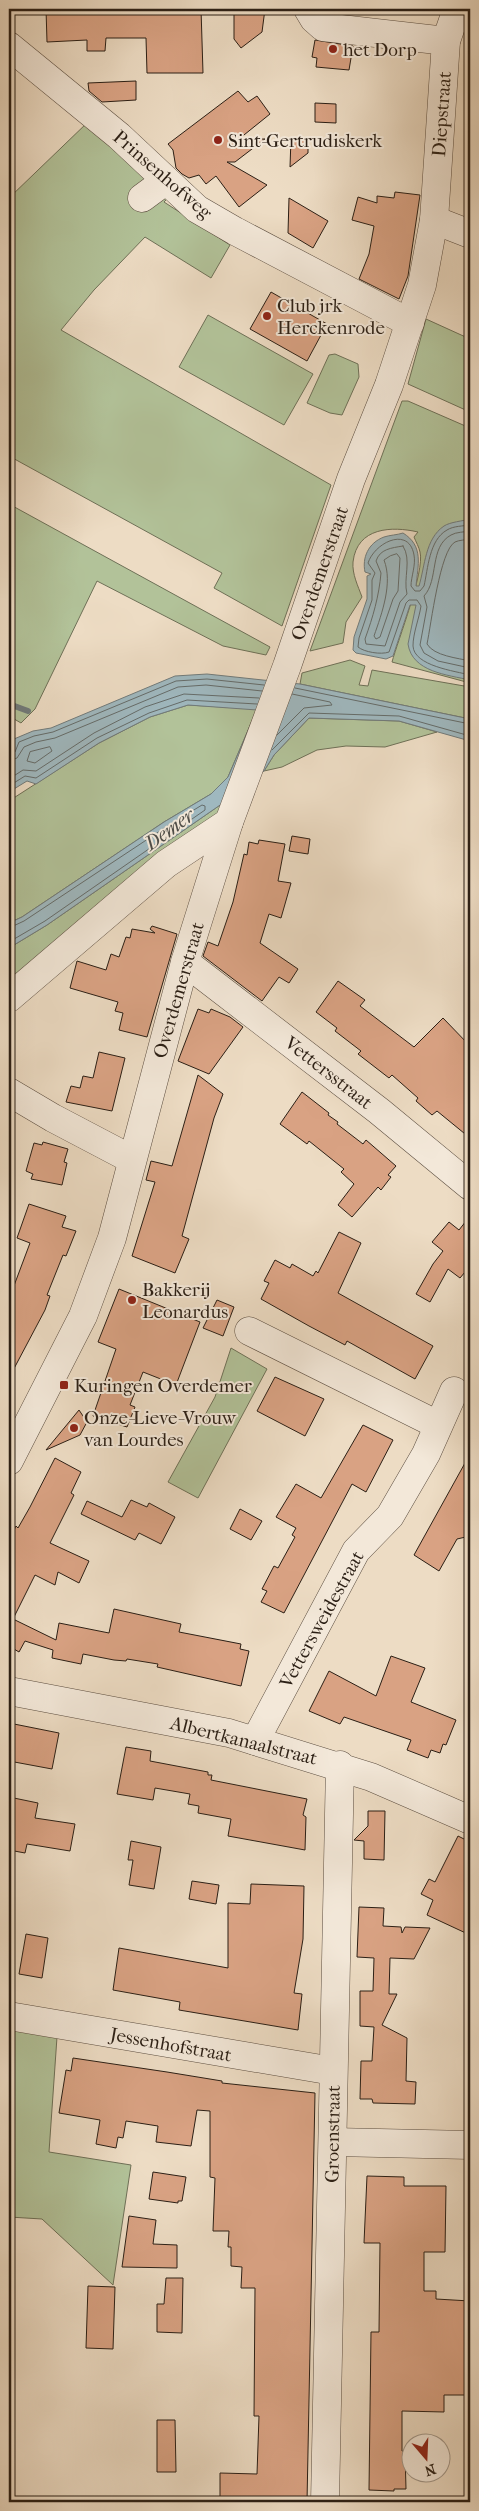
<svg xmlns="http://www.w3.org/2000/svg" width="479" height="2511" font-family="'IM FELL French Canon',serif">
	<style>
		.green { fill: #b2c299; stroke: #6e7057 }
		.water { fill: #9fb8bf; stroke: #717b7b }
		.lines { fill: none; stroke-linecap: round; stroke-linejoin: round }
		.shore { stroke: #656c6a; stroke-width: 1 }
		.stream { stroke: #717b7b; stroke-width: 6 }
		.building { fill: #d9a283; stroke: #2b1f15 }
		.minor-casing { stroke: #5c4e41; stroke-width: 29 }
		.minor { stroke: #f3e8d9; stroke-width: 28 }
		.poi-dot { fill: #8f2418; stroke: #f3e8d9; stroke-width: 2 }
		.labels { text-anchor: middle; stroke-width: 4; stroke-linejoin: round; paint-order: stroke }
		.poi-label { font-size: 19px; fill: #2b1f15; stroke: #f3e8d9; text-anchor: start }
		.street-label { font-size: 19px; fill: #2b1f15; stroke: #f3e8d9 }
		.water-label { font-size: 20px; font-style: italic; fill: #4e4d48; stroke: #f3e8d9 }
	</style>
	<rect width="100%" height="100%" fill="#eddcc4"/>
	<filter id="stains"><feTurbulence type="fractalNoise" baseFrequency=".004" numOctaves="4"/><feColorMatrix values="0 0 0 0 .2 0 0 0 0 .09 0 0 0 0 .02 0 0 0 .5 -.17"/></filter>
	<radialGradient id="worn" r=".72"><stop offset=".6" stop-color="#630" stop-opacity="0"/><stop offset="1" stop-color="#630" stop-opacity=".3"/></radialGradient>
	<g class="green">
		<polygon points="89,121 171,195 164,202 230,245 211,278 145,237 94,290 61,330 331,485 282,626 214,588 222,573 9,456 9,198"/>
		<polygon points="208,315 313,374 284,425 179,367"/>
		<polygon points="426,319 470,339 470,412 408,384"/>
		<polygon points="335,354 358,364 359,377 342,415 330,413 307,403 329,355"/>
		<path d="M402,401h6l62,27v255l-78,-21c6,-22 33,-91 28,-110 -1,-5 -4,-10 -6,-15l4,-5c-26,-6 -61,-5 -65,30 -1,12 5,24 9,35l-16,25 -3,21 -33,8z"/>
		<polygon points="9,504 270,647 266,655 223,646 97,581 35,709 21,723 9,716"/>
		<polygon points="350,660 365,666 359,685 368,686 372,670 470,687 470,719 300,684 302,673"/>
		<polygon points="188,705 257,709 228,777 211,794 164,822 22,917 9,923 9,801 99,743 150,717"/>
		<polygon points="309,718 399,721 437,732 385,747 346,746 317,750 282,767 264,771 274,755"/>
		<polygon points="223,803 219,820 9,992 9,948 47,925"/>
		<polygon points="231,1348 267,1369 198,1498 168,1482 215,1397"/>
		<polygon points="9,2028 57,2037 49,2152 131,2165 113,2285 42,2219 9,2217"/>
	</g>
	<g class="water">
		<path d="M470,519v161c-22,-5 -58,-8 -62,-36l8,-39h-6l-17,51 -7,3 -30,-6 -3,-3 1,-13 13,-38v-23l4,-2 -6,-2c-3,-14 3,-29 19,-35 6,-2 13,-2 19,-4 21,13 15,32 13,53h3c6,-20 6,-47 25,-60 6,-4 19,-5 26,-7z"/>
		<polygon points="207,674 300,684 470,719 470,741 399,721 309,718 274,755 264,771 223,803 47,925 9,948 9,923 22,917 164,822 211,794 228,777 257,710 188,705 150,717 99,743 36,784 27,781 9,792 9,756 14,739 33,731 51,728 175,676"/>
	</g>
	<g class="lines">
		<g class="shore">
			<path d="M470,525c-6,1 -17,1 -23,5 -18,10 -19,39 -23,56l-4,5h-5l-4,-5c0,-9 5,-21 3,-31 -5,-29 -39,-13 -46,8l7,10 -3,7v20l-13,38 -1,9c6,5 23,8 31,5l17,-49 3,-3h8l4,6c-2,13 -8,27 -8,40 1,20 42,25 57,29"/>
			<path d="M470,531c-5,1 -14,1 -19,4 -22,12 -12,45 -27,61l3,11 -7,38 4,8 14,8 32,7"/>
			<path d="M470,539c-4,1 -11,1 -15,3 -15,8 -24,83 -28,102 7,12 31,14 43,17"/>
			<path d="M403,546c9,14 0,32 4,48l-7,8 -15,44 -19,-2 -1,-5c8,-22 14,-43 16,-66l-5,-12c4,-12 15,-13 27,-15z"/>
			<path d="M397,554l3,4 -2,33 -5,8 -13,38 -4,2 -2,-3c8,-23 19,-53 10,-76l6,-4z"/>
			<polyline points="295,688 470,724"/>
			<polyline points="277,735 304,708 332,705 330,702 292,694"/>
			<polygon points="50,747 52,751 35,763 27,761 30,752"/>
			<polyline points="272,750 309,713 399,716 470,736"/>
			<polyline points="9,754 15,752 19,742 34,736 53,732 176,681 207,679 264,685"/>
			<polyline points="9,761 17,758 24,747 36,742 55,738 178,687 206,685 262,691"/>
			<polyline points="9,779 23,770 36,771 94,733 145,707 184,694 259,698"/>
			<polyline points="9,786 25,776 36,778 97,738 149,713 187,700 257,704"/>
			<polyline points="9,928 24,921 166,827 202,805 205,806 205,810 45,921 9,942"/>
		</g>
		<polyline class="stream" points="9,704 28,711"/>
	</g>
	<g class="building">
		<polygon points="46,9 201,9 203,73 147,73 146,38 106,38 105,51 87,51 87,40 47,42"/>
		<polygon points="234,9 265,9 262,32 241,48 234,39"/>
		<polygon points="315,40 353,46 349,70 316,67 317,58 312,57"/>
		<polygon points="136,81 136,100 102,102 89,91 88,83"/>
		<polygon points="238,91 248,102 257,96 270,114 239,139 265,139 235,162 227,162 267,185 239,207 216,176 206,184 199,175 189,178 182,174 176,168 173,150 168,144"/>
		<polygon points="315,103 336,104 336,123 315,122"/>
		<polygon points="291,138 308,138 308,153 290,167"/>
		<polygon points="395,192 420,195 408,276 399,299 359,279 369,254 374,226 352,220 358,197 377,203 377,196 394,198"/>
		<polygon points="289,198 328,221 313,248 288,233"/>
		<polygon points="271,292 327,324 307,361 250,329"/>
		<polygon points="292,836 310,839 308,854 289,851"/>
		<polygon points="259,840 285,844 278,881 291,883 281,918 269,914 260,943 298,969 289,983 279,977 262,1001 203,956 208,942 218,946 233,902 244,854 247,855 249,842 258,844"/>
		<polygon points="152,926 177,934 147,1037 119,1030 123,1013 115,1011 118,1002 70,988 77,961 106,970 111,954 119,957 126,937 130,938 132,929 155,933 150,929"/>
		<polygon points="338,981 365,1000 360,1006 414,1047 443,1018 470,1046 470,1138 437,1111 432,1115 416,1101 418,1098 392,1075 389,1078 358,1054 361,1051 335,1031 337,1028 316,1012"/>
		<polygon points="198,1009 209,1013 211,1009 230,1017 243,1027 209,1074 178,1061"/>
		<polygon points="99,1052 125,1058 112,1111 66,1102 71,1086 80,1088 83,1076 93,1078"/>
		<polygon points="198,1075 223,1094 214,1118 182,1236 189,1239 175,1273 132,1256 155,1182 146,1180 151,1161 172,1166"/>
		<polygon points="302,1092 329,1113 328,1115 338,1122 337,1124 363,1144 366,1140 396,1166 388,1175 391,1177 381,1190 378,1187 352,1217 338,1205 354,1184 341,1172 344,1169 309,1141 307,1144 280,1124"/>
		<polygon points="43,1142 68,1149 64,1162 67,1163 62,1185 31,1179 33,1174 26,1171 34,1143 42,1145"/>
		<polygon points="29,1204 66,1216 62,1227 76,1231 66,1256 63,1255 47,1295 50,1296 45,1310 9,1378 9,1299 30,1243 17,1238"/>
		<polygon points="470,1216 470,1266 460,1278 448,1269 430,1302 416,1294 433,1264 443,1251 432,1242 449,1222 459,1230"/>
		<polygon points="339,1232 361,1243 338,1293 433,1346 415,1379 347,1341 345,1345 309,1326 261,1299 269,1283 264,1281 275,1260 290,1268 292,1264 313,1276 316,1271 318,1273"/>
		<polygon points="119,1289 200,1322 176,1385 143,1372 130,1405 135,1407 127,1427 93,1416 116,1349 98,1342"/>
		<polygon points="217,1300 234,1307 223,1336 203,1328"/>
		<polygon points="275,1377 324,1399 305,1436 257,1411"/>
		<polygon points="79,1410 87,1422 80,1435 46,1450"/>
		<polygon points="363,1425 393,1440 366,1492 352,1484 284,1613 261,1602 267,1591 262,1589 274,1566 278,1568 295,1537 292,1535 296,1528 276,1517 296,1484 321,1498"/>
		<polygon points="470,1454 470,1536 457,1539 439,1571 414,1555"/>
		<polygon points="55,1458 81,1472 71,1493 74,1495 50,1543 89,1561 79,1583 58,1572 55,1585 35,1575 13,1619 56,1640 59,1623 109,1633 114,1609 181,1624 179,1632 241,1644 240,1649 249,1651 241,1686 157,1667 158,1664 127,1659 126,1661 114,1660 83,1654 81,1664 52,1658 53,1650 25,1641 19,1652 9,1646 9,1540 16,1526 18,1528 30,1507"/>
		<polygon points="131,1500 147,1507 149,1503 175,1517 161,1544 139,1533 135,1540 81,1514 87,1501 122,1517"/>
		<polygon points="240,1509 262,1521 251,1540 230,1529"/>
		<polygon points="391,1656 425,1668 411,1702 456,1720 446,1745 443,1744 440,1753 431,1750 428,1758 407,1750 411,1740 344,1717 340,1724 309,1711 329,1671 376,1696"/>
		<polygon points="9,1723 59,1733 52,1769 9,1761"/>
		<polygon points="126,1747 151,1751 150,1761 208,1772 208,1775 212,1775 211,1780 307,1799 303,1815 306,1817 305,1850 228,1836 231,1819 198,1813 199,1806 188,1804 190,1794 155,1788 153,1800 117,1794"/>
		<polygon points="9,1797 38,1803 35,1818 75,1824 70,1851 27,1844 25,1853 9,1850"/>
		<polygon points="368,1811 385,1811 384,1860 364,1859 364,1841 354,1840 368,1826"/>
		<polygon points="458,1836 470,1842 470,1935 427,1915 433,1900 421,1894 429,1879 435,1882"/>
		<polygon points="131,1841 161,1847 154,1889 129,1885 133,1860 128,1860"/>
		<polygon points="192,1881 219,1885 216,1904 189,1899"/>
		<polygon points="251,1884 304,1886 303,1939 294,1993 302,1994 298,2030 179,2010 180,2002 113,1990 119,1948 228,1968 228,1903 250,1904"/>
		<polygon points="359,1907 384,1908 383,1926 401,1927 402,1933 405,1927 430,1928 414,1959 390,1958 389,1994 397,1994 382,2025 407,2038 406,2081 416,2082 415,2104 373,2103 372,2099 360,2099 361,2061 372,2061 374,2027 360,2026 360,1991 373,1991 374,1958 357,1957"/>
		<polygon points="26,1934 48,1938 42,1978 19,1974"/>
		<polygon points="73,2058 167,2072 222,2081 222,2083 315,2093 307,2502 220,2502 220,2473 257,2474 259,2416 254,2416 255,2288 241,2288 242,2267 231,2266 231,2247 228,2247 229,2231 213,2231 215,2178 210,2177 210,2111 197,2110 191,2146 156,2142 158,2126 126,2121 123,2138 118,2137 116,2148 96,2144 100,2120 59,2113 66,2070 71,2071"/>
		<polygon points="153,2172 186,2177 182,2201 178,2201 178,2203 149,2199"/>
		<polygon points="367,2176 404,2177 404,2186 446,2186 445,2252 424,2252 424,2291 436,2291 436,2299 470,2301 469,2395 444,2395 444,2412 402,2411 402,2451 405,2452 406,2489 394,2489 394,2491 369,2490 371,2332 379,2332 380,2243 364,2243"/>
		<polygon points="129,2216 156,2220 153,2244 177,2245 177,2268 122,2267"/>
		<polygon points="166,2278 183,2278 182,2333 157,2332 157,2304 164,2304"/>
		<polygon points="88,2286 115,2287 113,2349 86,2348"/>
		<polygon points="157,2420 175,2420 176,2472 157,2472"/>
	</g>
	<g class="lines">
		<g class="minor-casing">
			<g id="minor">
				<polyline points="308,9 314,19 323,27 446,41"/>
				<polyline points="9,46 119,136 197,209 235,231 410,323"/>
				<polyline points="142,198 165,181"/>
				<polyline points="434,220 470,234"/>
				<polyline points="185,962 379,1111 470,1186"/>
				<polyline points="9,998 166,864 229,822"/>
				<polyline points="9,1092 53,1118 131,1159"/>
				<polyline points="249,1331 438,1425"/>
				<polyline points="9,1461 83,1316 112,1238 185,962 229,822 287,666 351,479 389,385 422,285 434,220 446,41 457,9"/>
				<polyline points="9,1691 229,1733 371,1777 470,1820"/>
				<polyline points="255,1741 356,1551 390,1516 426,1454 454,1391"/>
				<polyline points="9,2016 333,2071"/>
				<polyline points="333,2142 470,2145"/>
				<polyline points="325,2502 340,1765"/>
			</g>
		</g>
		<use href="#minor" class="minor"/>
	</g>
	<g class="poi-dot">
		<circle cx="333" cy="49" r="5"/>
		<circle cx="218" cy="140" r="5"/>
		<circle cx="267" cy="316" r="5"/>
		<circle cx="132" cy="1300" r="5"/>
		<rect x="59" y="1380" width="10" height="10" rx="2.5"/>
		<circle cx="74" cy="1428" r="5"/>
	</g>
	<g class="labels">
		<g class="poi-label">
			<text x="343" y="56">het Dorp</text>
			<text x="228" y="147">Sint-Gertrudiskerk</text>
			<text x="277" y="312">Club jrk<tspan x="277" dy="22">Herckenrode</tspan></text>
			<text x="142" y="1296">Bakkerij<tspan x="142" dy="22">Leonardus</tspan></text>
			<text x="74" y="1392">Kuringen Overdemer</text>
			<text x="84" y="1424">Onze-Lieve-Vrouw<tspan x="84" dy="22">van Lourdes</tspan></text>
		</g>
		<g class="street-label">
			<text transform="translate(441 114) rotate(-86)" y="7">Diepstraat</text>
			<text transform="translate(163 174) rotate(41)" y="7">Prinsenhofweg</text>
			<text transform="translate(319 573) rotate(-71)" y="7">Overdemerstraat</text>
			<text transform="translate(178 990) rotate(-74)" y="7">Overdemerstraat</text>
			<text transform="translate(329 1072) rotate(38)" y="7">Vettersstraat</text>
			<text transform="translate(321 1619) rotate(-61)" y="7">Vettersweidestraat</text>
			<text transform="translate(244 1740) rotate(14)" y="7">Albertkanaalstraat</text>
			<text transform="translate(171 2044) rotate(10)" y="7">Jessenhofstraat</text>
			<text transform="translate(332 2134) rotate(-89)" y="7">Groenstraat</text>
		</g>
		<g class="water-label">
			<text transform="translate(169 829) rotate(-36)" y="7">Demer</text>
		</g>
	</g>
	<rect width="479" height="2511" fill="none" stroke="#eddcc4" stroke-width="30"/>
	<rect x="10" y="10" width="459" height="2491" fill="none" stroke="#2b1f15" stroke-width="2.5"/>
	<rect x="15" y="15" width="449" height="2481" fill="none" stroke="#2b1f15"/>
	<g transform="translate(426 2458) rotate(161)"><circle r="24" fill="#f3e8d9" stroke="#a3988b"/>
	<path d="M0-4L9 19L0 12L-9 19Z" fill="#8f2418"/>
	<text y="-8" font-size="14" font-weight="bold" text-anchor="middle" fill="#2b1f15">N</text>
	</g>
	<rect width="100%" height="100%" filter="url(#stains)"/>
	<rect width="100%" height="100%" fill="url(#worn)"/>
</svg>
